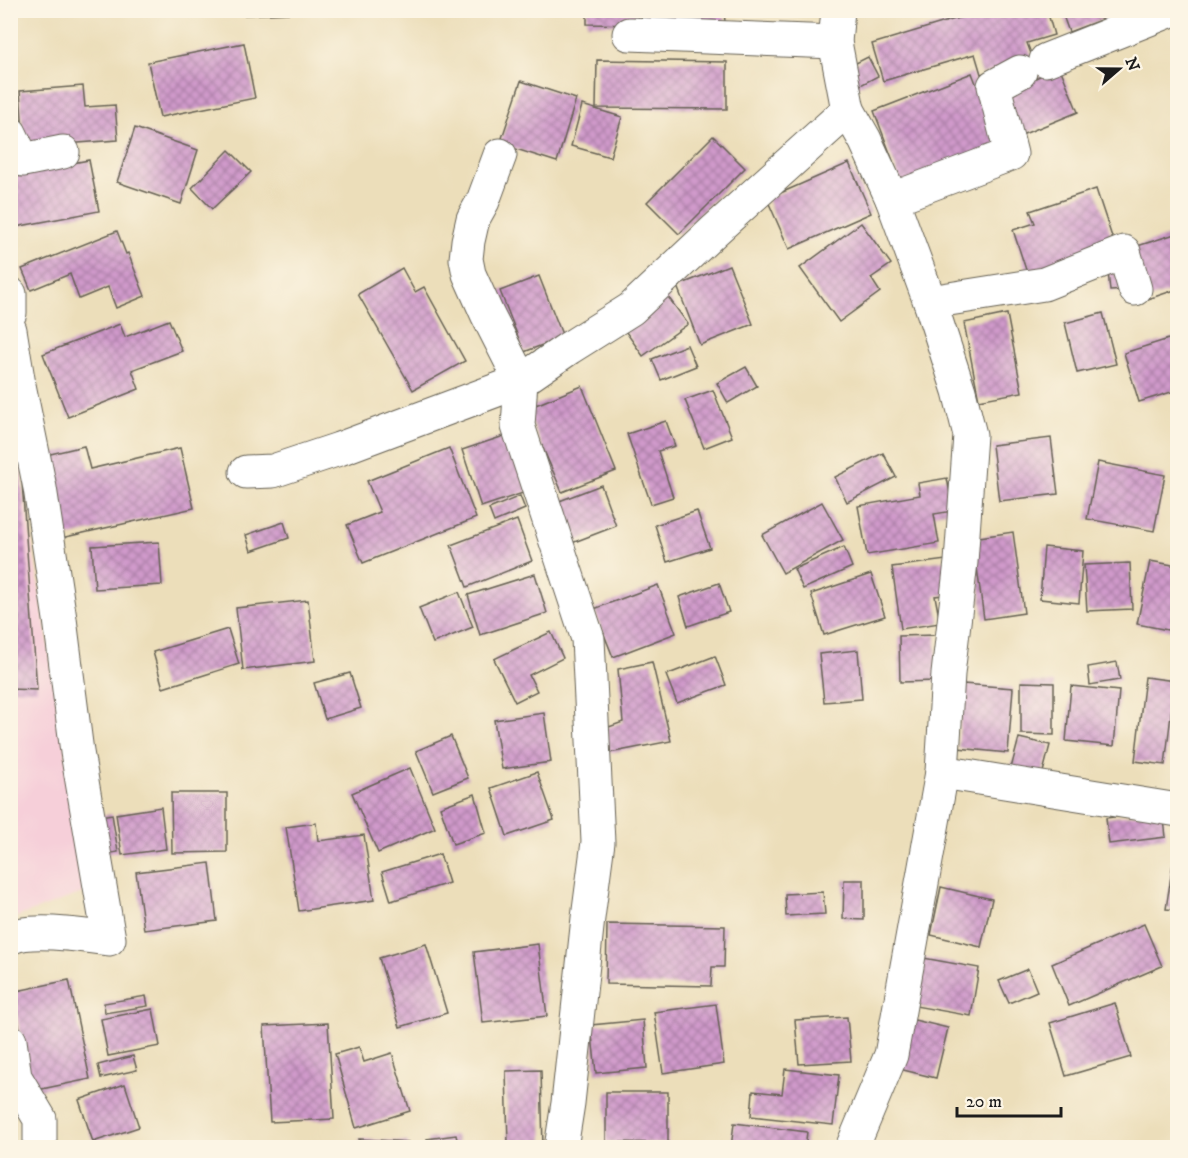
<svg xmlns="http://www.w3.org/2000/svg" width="1188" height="1158" font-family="'IM FELL DW Pica',serif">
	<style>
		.built { fill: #f6cfd9 }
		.building { fill: url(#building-cross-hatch) }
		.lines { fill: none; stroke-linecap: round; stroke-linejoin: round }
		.minor-casing { stroke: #656053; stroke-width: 35 }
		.minor { stroke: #fff; stroke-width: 33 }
	</style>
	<defs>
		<pattern id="building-cross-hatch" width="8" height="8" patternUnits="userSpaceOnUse" patternTransform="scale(1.5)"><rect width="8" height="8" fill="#d09acb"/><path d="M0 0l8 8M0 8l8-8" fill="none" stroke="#a87da4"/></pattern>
	</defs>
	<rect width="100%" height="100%" fill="#fcf5e5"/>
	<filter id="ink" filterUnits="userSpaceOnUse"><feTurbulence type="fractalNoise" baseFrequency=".0167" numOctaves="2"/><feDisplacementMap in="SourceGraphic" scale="12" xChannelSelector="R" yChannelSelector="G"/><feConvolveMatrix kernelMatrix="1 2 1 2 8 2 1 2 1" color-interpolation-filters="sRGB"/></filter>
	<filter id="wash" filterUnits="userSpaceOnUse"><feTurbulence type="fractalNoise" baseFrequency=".008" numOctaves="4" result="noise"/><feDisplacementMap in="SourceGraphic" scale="24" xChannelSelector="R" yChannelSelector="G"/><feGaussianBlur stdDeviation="1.35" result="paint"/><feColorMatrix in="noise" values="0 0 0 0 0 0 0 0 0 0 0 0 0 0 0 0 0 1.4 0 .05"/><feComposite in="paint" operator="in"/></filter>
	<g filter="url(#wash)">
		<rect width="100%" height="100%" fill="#ecdeba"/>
		<polygon class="built" points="10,408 88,891 11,919"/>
		<g id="blocks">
			<g class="building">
				<polygon points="244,10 291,10 291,13 244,15"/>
				<polygon points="587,10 638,10 638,25 587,24"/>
				<polygon points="642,10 660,10 660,15 642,17"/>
				<polygon points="662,10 724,10 725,22 663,25"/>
				<polygon points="928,10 947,10 948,16 928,18"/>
				<polygon points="985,10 1047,10 1054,35 1027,43 1033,59 981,74 975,54 883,81 872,44"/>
				<polygon points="1061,10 1124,10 1124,11 1069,32"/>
				<polygon points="244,43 255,98 160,117 148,62"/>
				<polygon points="868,57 878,76 855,88 846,68"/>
				<polygon points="597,60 727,62 727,109 596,108"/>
				<polygon points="1060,68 1078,112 1019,136 1001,92"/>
				<polygon points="972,73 1001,148 903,187 874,111"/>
				<polygon points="521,81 576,99 557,162 500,144"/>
				<polygon points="83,86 85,107 115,105 118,140 24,147 20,91"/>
				<polygon points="582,105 622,117 610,157 571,146"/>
				<polygon points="135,128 198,150 181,204 117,182"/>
				<polygon points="713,136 745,168 679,234 647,202"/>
				<polygon points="229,150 251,172 212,209 192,188"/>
				<polygon points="89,160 99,211 10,228 10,175"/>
				<polygon points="849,163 871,213 789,249 767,199"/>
				<polygon points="1096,189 1116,249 1029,279 1013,230 1035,223 1030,211"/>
				<polygon points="861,223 891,264 871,278 880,292 839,322 800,268"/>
				<polygon points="117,231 126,254 128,253 145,296 116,308 108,287 79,299 70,274 31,290 22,269"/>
				<polygon points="1175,234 1178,242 1178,289 1145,300 1128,249"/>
				<polygon points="1107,262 1127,290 1110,291"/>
				<polygon points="729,265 753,324 700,345 677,286"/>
				<polygon points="402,268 415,292 424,287 465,361 413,390 358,294"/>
				<polygon points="539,276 563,337 524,352 500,291"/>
				<polygon points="666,294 688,324 643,356 621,325"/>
				<polygon points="1103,313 1116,364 1077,373 1065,323"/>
				<polygon points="1007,314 1022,392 979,400 964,323"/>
				<polygon points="169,320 182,351 132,370 139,389 68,417 43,354 120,324 125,337"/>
				<polygon points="1178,336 1178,390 1139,402 1124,353"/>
				<polygon points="687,345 696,366 661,380 652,359"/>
				<polygon points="746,367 757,386 728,403 717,383"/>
				<polygon points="582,386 616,471 562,492 526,409"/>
				<polygon points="713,390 732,437 704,448 685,400"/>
				<polygon points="666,421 675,446 658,451 673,497 651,504 627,434"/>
				<polygon points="510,434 529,491 481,507 462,450"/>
				<polygon points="1051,438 1058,494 999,501 992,445"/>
				<polygon points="19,440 37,690 10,689 10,441"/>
				<polygon points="84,446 90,469 180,448 194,508 61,538 42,456"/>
				<polygon points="449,448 476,518 363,563 347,525 380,512 367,481"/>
				<polygon points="883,453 896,477 847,502 835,477"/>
				<polygon points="1098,462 1165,475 1154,531 1087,519"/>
				<polygon points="947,478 953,511 934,514 939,543 867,555 858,506 920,495 918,483"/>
				<polygon points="601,485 616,526 564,546 549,505"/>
				<polygon points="520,496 525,509 494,522 489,509"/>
				<polygon points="822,502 843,540 783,573 762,535"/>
				<polygon points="697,511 710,548 667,562 655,525"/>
				<polygon points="517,520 532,561 467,587 451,545"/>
				<polygon points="284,522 289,538 251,551 246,535"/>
				<polygon points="1013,532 1024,613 984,619 973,538"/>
				<polygon points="159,542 162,585 95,589 92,546"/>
				<polygon points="844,547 852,567 803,589 794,569"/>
				<polygon points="1044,547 1083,551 1079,603 1040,599"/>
				<polygon points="946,560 952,594 935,596 940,623 901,629 892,567"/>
				<polygon points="1150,561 1178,566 1178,632 1137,624"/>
				<polygon points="1130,563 1132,609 1087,611 1084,565"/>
				<polygon points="535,574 547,613 480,635 468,595"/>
				<polygon points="871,574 885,616 824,635 811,594"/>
				<polygon points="719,583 729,612 688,626 679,597"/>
				<polygon points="658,585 676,633 613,657 594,609"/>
				<polygon points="459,592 473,627 433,643 419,608"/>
				<polygon points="308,600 315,661 243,670 236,608"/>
				<polygon points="228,629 239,664 163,688 153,652"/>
				<polygon points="551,632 563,658 529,675 537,691 515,702 494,659"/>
				<polygon points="936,635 937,681 900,682 899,636"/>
				<polygon points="858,650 862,699 824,702 819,654"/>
				<polygon points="715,656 726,685 677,703 666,675"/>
				<polygon points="652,662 671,741 609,753 606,728 623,722 618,669"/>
				<polygon points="1117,662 1120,680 1090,685 1088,667"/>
				<polygon points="350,673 361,708 325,719 314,683"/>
				<polygon points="1145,677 1175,681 1165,765 1135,761"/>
				<polygon points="1021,682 1054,683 1054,735 1021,734"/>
				<polygon points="963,684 1013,688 1008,753 958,748"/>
				<polygon points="1071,686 1119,691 1114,746 1066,741"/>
				<polygon points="544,713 551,762 502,769 494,720"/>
				<polygon points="451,736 468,778 433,792 416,751"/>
				<polygon points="1019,738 1050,745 1041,780 1010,772"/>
				<polygon points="410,768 435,828 378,853 352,793"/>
				<polygon points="537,772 554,820 507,836 491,788"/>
				<polygon points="171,793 227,793 227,852 172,853"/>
				<polygon points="475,794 486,833 453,844 440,807"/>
				<polygon points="161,807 166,849 122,855 116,814"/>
				<polygon points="1163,811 1166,837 1109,844 1106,818"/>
				<polygon points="112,814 118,852 100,855 94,817"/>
				<polygon points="316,823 318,841 364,835 374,900 299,911 286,827"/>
				<polygon points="1176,843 1178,843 1178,910 1166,909"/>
				<polygon points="440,854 449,883 391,901 382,872"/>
				<polygon points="210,863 217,921 144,930 136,872"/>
				<polygon points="844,880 864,880 864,920 843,919"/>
				<polygon points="941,887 992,899 981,947 931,935"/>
				<polygon points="823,892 825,914 786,916 785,894"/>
				<polygon points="607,924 725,926 724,967 712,967 711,986 606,984"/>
				<polygon points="1144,924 1162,966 1069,1006 1052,964"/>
				<polygon points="426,944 447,1013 400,1027 379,958"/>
				<polygon points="538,944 547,1016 483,1023 474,952"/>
				<polygon points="918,957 979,968 971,1016 915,1006"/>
				<polygon points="1028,969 1037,991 1009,1003 999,981"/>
				<polygon points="69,980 90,1079 32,1091 12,992"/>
				<polygon points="146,996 148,1006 105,1013 104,1003"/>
				<polygon points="1115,1003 1131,1057 1066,1076 1050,1023"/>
				<polygon points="716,1004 724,1064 663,1073 654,1012"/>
				<polygon points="153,1009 160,1046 108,1056 101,1019"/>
				<polygon points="847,1017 851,1061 799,1064 795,1020"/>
				<polygon points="906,1018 948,1028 936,1078 895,1068"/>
				<polygon points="643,1020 647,1068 596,1073 591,1025"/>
				<polygon points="328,1023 334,1119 270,1122 264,1026"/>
				<polygon points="359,1047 364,1062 392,1053 410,1111 356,1128 335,1054"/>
				<polygon points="133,1056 137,1070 101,1078 98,1065"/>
				<polygon points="785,1069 839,1075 833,1125 751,1116 753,1091 782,1094"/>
				<polygon points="541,1070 543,1148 468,1148 468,1145 508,1144 506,1071"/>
				<polygon points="125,1084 139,1127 93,1142 79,1100"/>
				<polygon points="606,1092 668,1092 668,1143 606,1142"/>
				<polygon points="734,1123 807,1132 805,1148 731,1148"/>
				<polygon points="456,1135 459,1148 428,1148 427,1139"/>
				<polygon points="359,1139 408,1142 408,1148 359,1148"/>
			</g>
		</g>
	</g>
	<g filter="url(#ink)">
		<use href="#blocks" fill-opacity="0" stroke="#656053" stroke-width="1.5"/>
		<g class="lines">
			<g class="minor-casing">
				<g id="minor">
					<polyline points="838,10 835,42 848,110"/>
					<polyline points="629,34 835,42"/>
					<polyline points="1046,60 1172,10"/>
					<polyline points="10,133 23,160 63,152"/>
					<polyline points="500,155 483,201 473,219 468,241 466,259 469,274 487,314 521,381 518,426 588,639 598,842 588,918 568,1103 561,1148"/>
					<polyline points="892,199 1011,154 994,86 1020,72"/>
					<polyline points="10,294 10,313"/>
					<polyline points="930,302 1044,284 1124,252 1135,289"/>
					<path d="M10,330l9,55 21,103 20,131 17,133 32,187c-23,-3 -79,-12 -99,-1"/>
					<polyline points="246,472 273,471 339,449 521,381 569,348 631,309 714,231 848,110 865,140 892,199 930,302 959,391 970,435 961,562 948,674 942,772 891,1055 852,1148"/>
					<polyline points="942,772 1178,810"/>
					<polyline points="10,1041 15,1077 40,1119 40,1148"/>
				</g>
			</g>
			<use href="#minor" class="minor"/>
		</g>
	</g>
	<rect width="1188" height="1158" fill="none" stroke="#fcf5e5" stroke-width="36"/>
	<g transform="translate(1119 69) rotate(70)" stroke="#fcf5e5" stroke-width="4.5" paint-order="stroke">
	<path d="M0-4.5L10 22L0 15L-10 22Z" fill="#1c1c1c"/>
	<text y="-9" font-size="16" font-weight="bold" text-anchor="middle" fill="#1c1c1c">N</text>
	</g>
	<path d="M957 1107v9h104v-9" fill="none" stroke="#1c1c1c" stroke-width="3"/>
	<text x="966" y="1107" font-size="18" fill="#1c1c1c" stroke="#fcf5e5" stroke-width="4.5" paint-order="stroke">20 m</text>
</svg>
